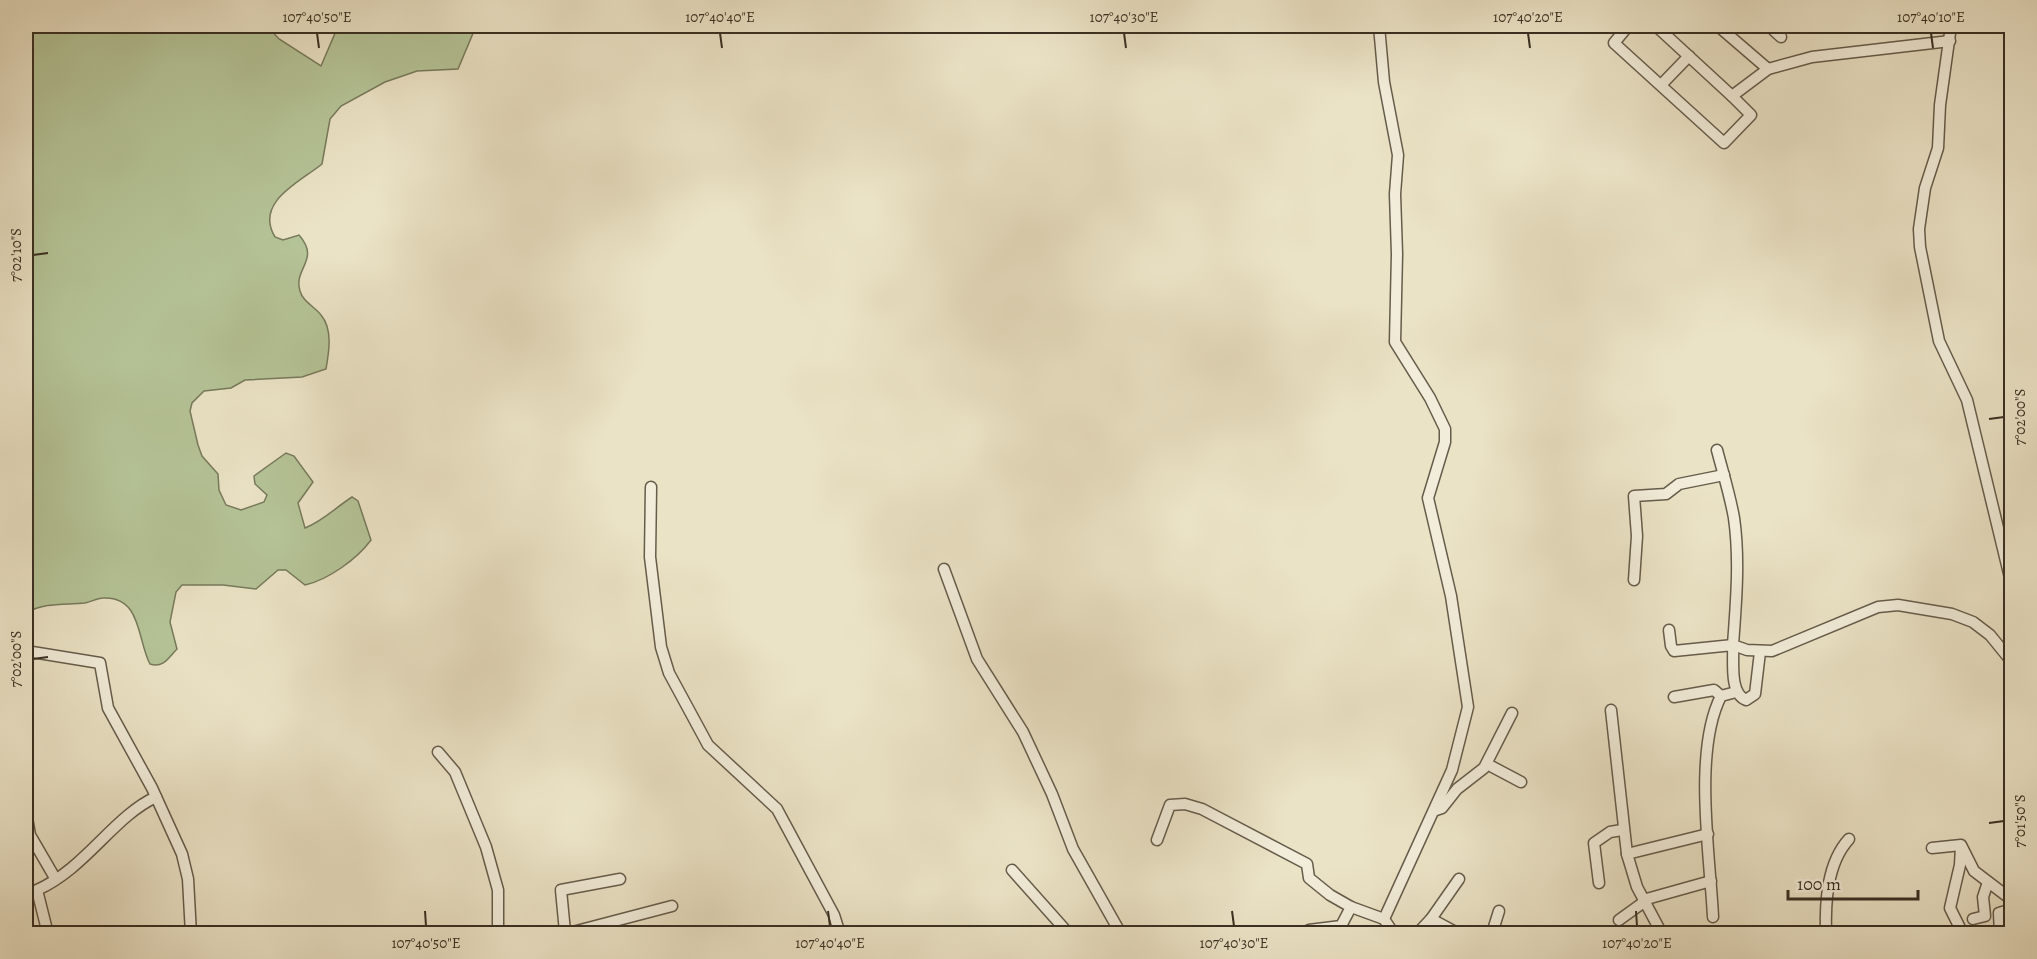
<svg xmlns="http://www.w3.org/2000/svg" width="2037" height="959" font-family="Alegreya,serif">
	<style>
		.green { fill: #b5c497; stroke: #777a5c; stroke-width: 1.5 }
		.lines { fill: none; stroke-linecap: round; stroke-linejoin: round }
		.street-casing { stroke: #665c4b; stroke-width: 13 }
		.street { stroke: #f2edda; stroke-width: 10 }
		.ticks { fill: none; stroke: #392f22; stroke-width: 2 }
		.neatline { fill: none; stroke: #392f22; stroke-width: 2 }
		.ticks-label { font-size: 15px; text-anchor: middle; fill: #392f22 }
	</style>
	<rect width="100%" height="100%" fill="#ebe3c6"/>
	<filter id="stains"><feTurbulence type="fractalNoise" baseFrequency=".00333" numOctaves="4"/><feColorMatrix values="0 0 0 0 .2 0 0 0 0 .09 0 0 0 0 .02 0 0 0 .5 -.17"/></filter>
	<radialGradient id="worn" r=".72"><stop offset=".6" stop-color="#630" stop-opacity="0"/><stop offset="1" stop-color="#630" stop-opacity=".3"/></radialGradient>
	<path class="green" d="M26,26h241l12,13 42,27 15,-35 24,-5h125l-11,5 -16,38 -41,2 -32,11 -44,24 -11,13 -8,45c-22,18 -68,38 -47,73l8,3 16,-5c22,25 -6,33 1,56 3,11 14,15 21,24 12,14 8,37 5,54l-24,8 -57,3 -14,8 -27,3 -12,12 -2,8 8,34 4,11 16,18 1,16 7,15 15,5 23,-8 3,-7 -12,-11 -1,-8 32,-23 8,3 19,26 -15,21 7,25c18,-7 30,-20 47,-31l6,4 13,39c-14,19 -43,40 -66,45l-19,-15h-8l-22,19 -33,-4h-41l-6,7 -6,30 7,27c-9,9 -13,19 -27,15 -13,-24 -8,-68 -47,-66 -6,0 -12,4 -18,5 -22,2 -39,-1 -59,10z"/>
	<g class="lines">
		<g class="street-casing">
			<g id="street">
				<polyline points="1379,26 1384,82 1398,155 1395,194 1397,254 1395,342 1430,398 1445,429 1445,442 1428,498 1451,596 1468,707 1452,770 1384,919 1394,934"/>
				<polyline points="1628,26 1614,43 1724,143 1751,115 1732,96"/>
				<polyline points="1656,26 1732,96 1768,69"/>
				<polyline points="1718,26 1768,69 1812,57 1950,41"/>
				<polyline points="1769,26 1781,37"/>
				<polyline points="1951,26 1940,105 1938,148 1925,188 1919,229 1920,247 1939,341 1967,400 2012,586"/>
				<polyline points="1661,85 1689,56"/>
				<path d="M1717,450c6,23 13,45 17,68 6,42 2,85 -1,127l14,5 25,1 106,-44 20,-2 54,9 21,8 17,13 22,27"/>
				<polyline points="651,487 650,557 661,647 669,673 708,745 777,809 834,915 840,934"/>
				<polyline points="944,569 977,659 1023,732 1052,794 1073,849 1121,934"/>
				<polyline points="1634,580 1637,536 1634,496 1666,494 1679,484 1724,475"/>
				<path d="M1669,630l2,16 3,5 59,-6c1,16 -4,48 13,55l9,-6 5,-42"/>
				<polyline points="26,651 100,663 108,708 152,788 182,854 188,879 191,934"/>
				<polyline points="1674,697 1714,690 1721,696"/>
				<polyline points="1611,710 1627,854 1637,887 1662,934"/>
				<polyline points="438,752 455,772 486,847 498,890 498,934"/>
				<polyline points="1487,764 1521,782"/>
				<polyline points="1436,810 1442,808 1457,789 1484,768 1512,713"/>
				<polyline points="26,812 30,835 55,878"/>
				<polyline points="1157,840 1170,805 1185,804 1202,809 1307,864 1309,878 1330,895 1351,907"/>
				<polyline points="1961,846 1960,865 1950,908 1963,934"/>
				<polyline points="1932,848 1961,845 1974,871 2012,900"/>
				<polyline points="1627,854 1708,834"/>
				<polyline points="1012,870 1069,934"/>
				<polyline points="1599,883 1594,843 1610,832 1622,830"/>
				<polyline points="1643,900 1711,881"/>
				<path d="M1713,917c-3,-62 -20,-166 8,-221l15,-4"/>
				<polyline points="1431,919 1459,879"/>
				<polyline points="1973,919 1985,916 1983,897 1988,882"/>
				<polyline points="1619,920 1644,902"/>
				<polyline points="1309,930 1341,926 1351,907 1384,919"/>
				<polyline points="565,932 561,890 620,879"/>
				<path d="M48,934l-11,-44c48,-21 77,-74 119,-93"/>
				<polyline points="565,934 672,906"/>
				<polyline points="1417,934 1431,919 1459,934"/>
				<polyline points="1489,934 1493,930 1499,911"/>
				<path d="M1826,934c-1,-32 1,-71 23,-95"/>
				<polyline points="2000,934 1999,913 2012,909"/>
			</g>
		</g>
		<use href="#street" class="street"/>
	</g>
	<path class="ticks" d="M317,33l2,15M720,33l2,15M1124,33l2,15M1528,33l2,15M1931,33l2,15M33,255l15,-2M1989,419l15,-2M33,659l15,-2M1989,823l15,-2M425,911l1,15M828,911l2,15M1232,911l2,15M1636,911l1,15"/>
	<rect width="2037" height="959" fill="none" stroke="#ebe3c6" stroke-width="66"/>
	<path d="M1788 890v9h130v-9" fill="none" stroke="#392f22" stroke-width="3"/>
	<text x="1797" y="890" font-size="18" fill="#392f22" stroke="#f2edda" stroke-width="4.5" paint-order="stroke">100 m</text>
	<rect x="33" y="33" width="1971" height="893" class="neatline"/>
	<g class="ticks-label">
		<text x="317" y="22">107°40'50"E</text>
		<text x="720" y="22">107°40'40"E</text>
		<text x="1124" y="22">107°40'30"E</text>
		<text x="1528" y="22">107°40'20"E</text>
		<text x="1931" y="22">107°40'10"E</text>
		<text transform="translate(16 255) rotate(-90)" y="5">7°02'10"S</text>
		<text transform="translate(2020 417) rotate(-90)" y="5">7°02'00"S</text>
		<text transform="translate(16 659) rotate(-90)" y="5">7°02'00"S</text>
		<text transform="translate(2020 821) rotate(-90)" y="5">7°01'50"S</text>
		<text x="426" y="948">107°40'50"E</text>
		<text x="830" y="948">107°40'40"E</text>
		<text x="1234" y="948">107°40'30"E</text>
		<text x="1637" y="948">107°40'20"E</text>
	</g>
	<rect width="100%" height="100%" filter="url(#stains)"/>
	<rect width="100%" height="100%" fill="url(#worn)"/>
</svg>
